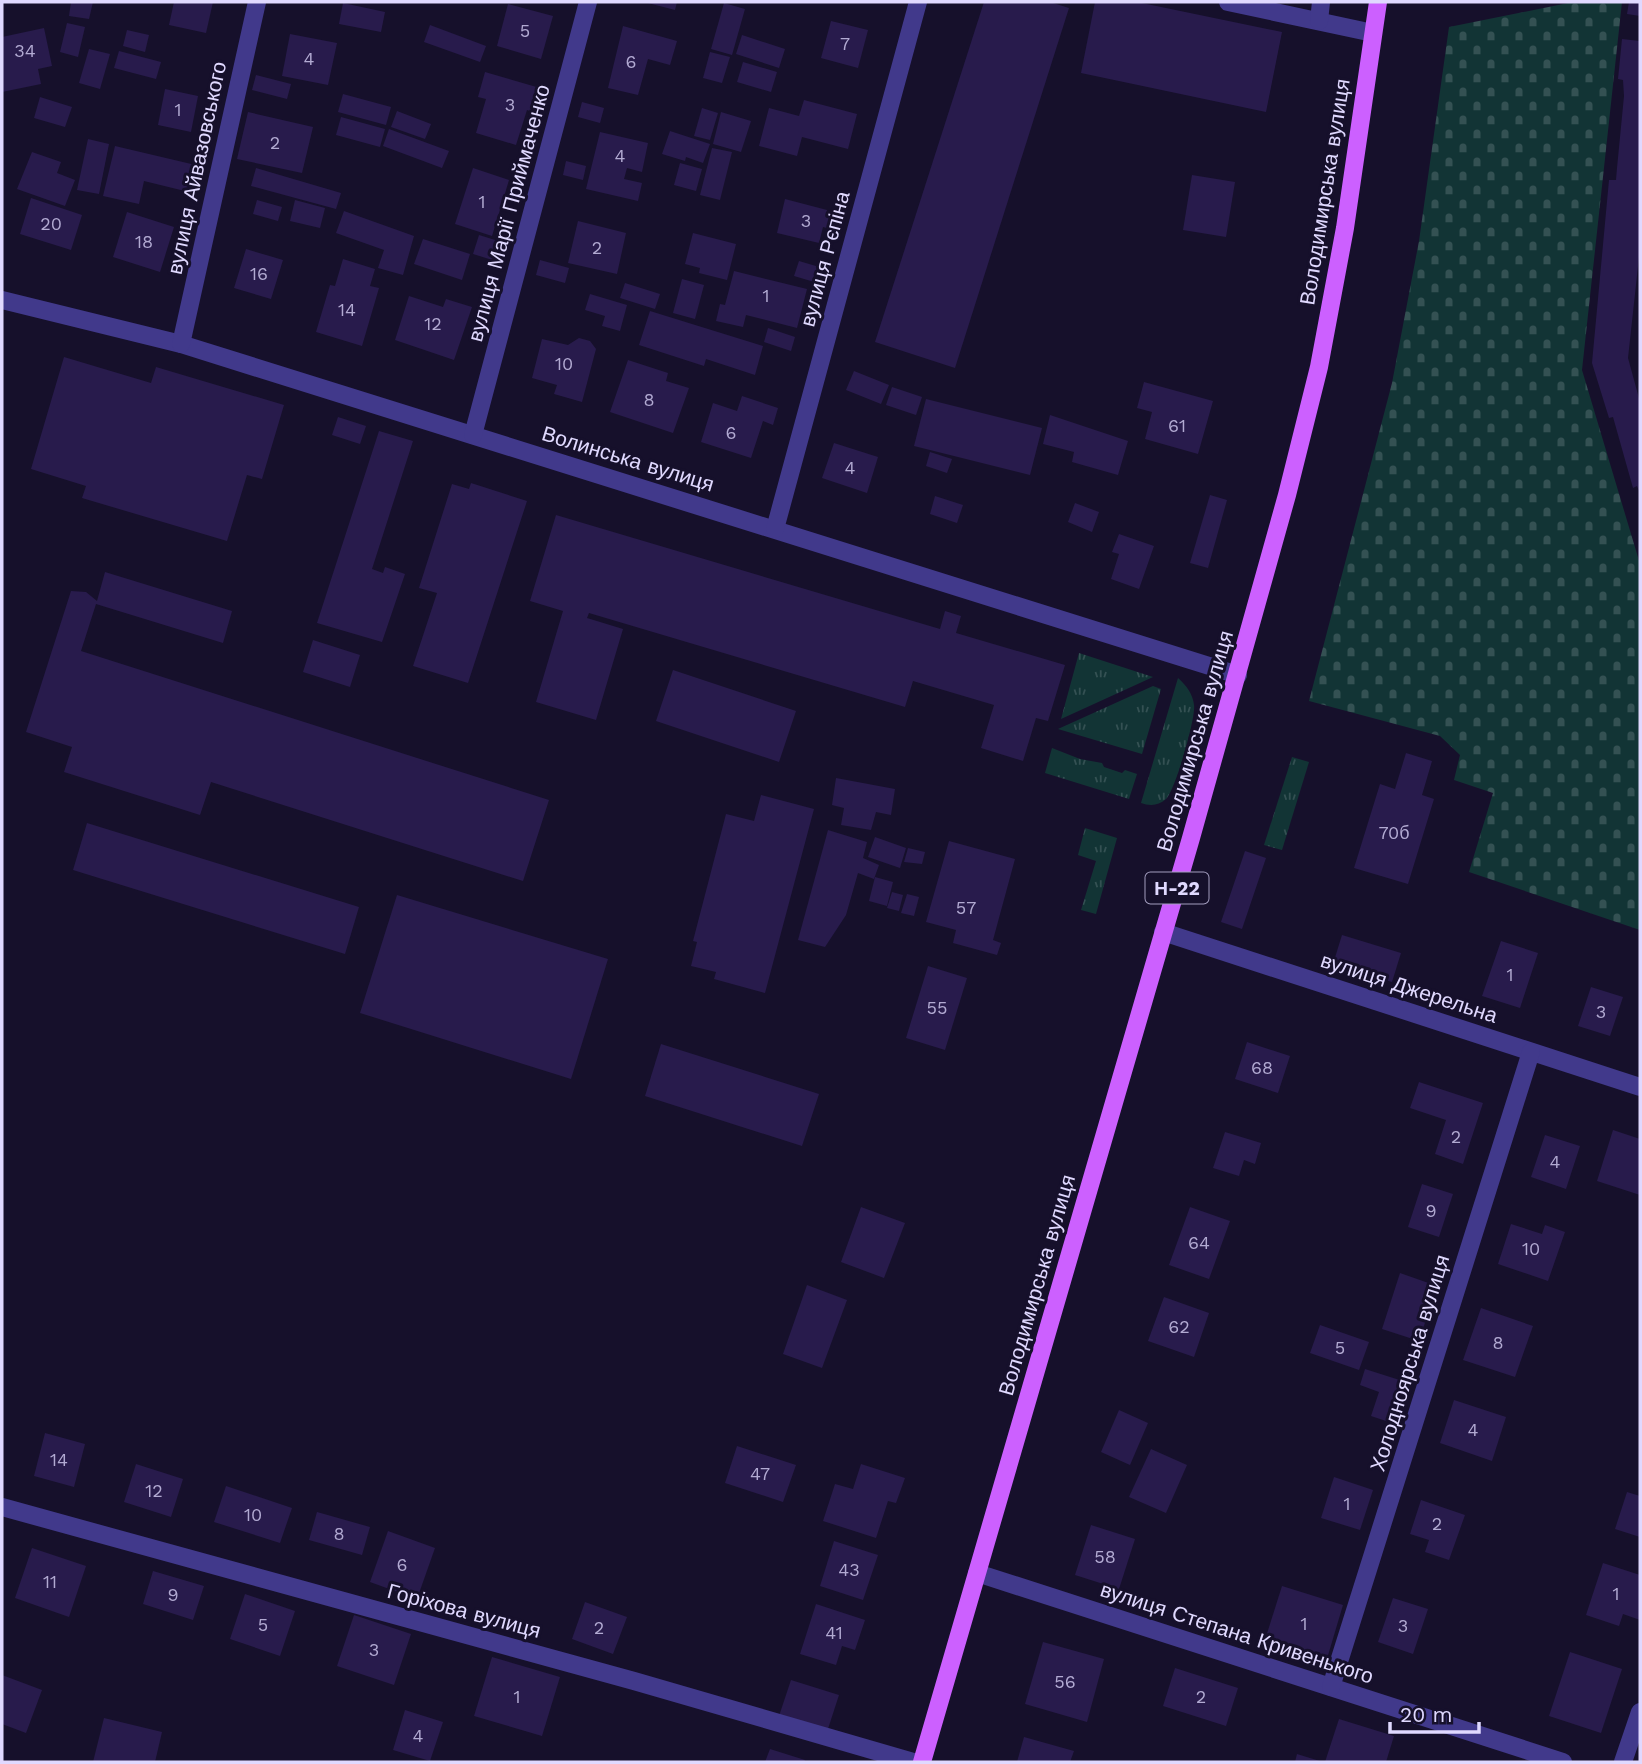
<svg xmlns="http://www.w3.org/2000/svg" width="1642" height="1764" font-family="'Work Sans',sans-serif">
	<style>
		.grass { fill: url(#grass-tufts) }
		.cemetery { fill: url(#cemetery-stones) }
		.building { fill: #281b4c }
		.lines { fill: none; stroke-linecap: round; stroke-linejoin: round }
		.street { stroke: #41398b; stroke-width: 18 }
		.primary { stroke: #cc60ff; stroke-width: 18 }
		.labels { text-anchor: middle; stroke-width: 6; stroke-linejoin: round; paint-order: stroke }
		.number-label { font-size: 18px; fill: #b2aad2 }
		.shield { fill: #16102b; stroke: #a39dbf; stroke-width: 2 }
		.shield-label { font-size: 19px; font-weight: bold; fill: #e0d9ff }
		.street-label { font-size: 21px; fill: #e0d9ff; stroke: #16102b }
	</style>
	<defs>
		<pattern id="grass-tufts" width="24" height="20" patternUnits="userSpaceOnUse" patternTransform="scale(1.75)"><rect width="24" height="20" fill="#123435"/><path d="M3 7l-1-3M5 7V3M7 7l1-3M15 17l-1-3M17 17v-4M19 17l1-3" fill="none" stroke="#345153"/></pattern>
		<pattern id="cemetery-stones" width="16" height="16" patternUnits="userSpaceOnUse" patternTransform="scale(1.75)"><rect width="16" height="16" fill="#123435"/><path d="M2 7V4a2 2 0 0 1 4 0v3zM10 15v-3a2 2 0 0 1 4 0v3z" fill="#345153"/></pattern>
	</defs>
	<rect width="100%" height="100%" fill="#16102b"/>
	<g class="grass">
		<polygon points="1079,653 1153,677 1061,719"/>
		<path d="M1178,678c8,7 15,16 16,27 2,13 -19,86 -28,94 -8,7 -16,7 -25,4z"/>
		<polygon points="1153,686 1161,689 1142,754 1058,729"/>
		<polygon points="1052,748 1080,759 1102,763 1104,767 1122,773 1125,770 1137,774 1129,799 1045,773"/>
		<polygon points="1292,757 1309,762 1282,850 1264,845"/>
		<polygon points="1085,828 1117,838 1096,914 1081,910 1096,861 1078,855"/>
	</g>
	<polygon class="cemetery" points="1573,2 1622,2 1582,370 1640,564 1640,930 1469,872 1493,793 1454,780 1460,755 1440,736 1309,701 1392,383 1419,241 1449,27"/>
	<g class="building">
		<polygon points="71,2 93,2 89,19 69,16"/>
		<polygon points="174,2 213,2 206,33 169,25"/>
		<polygon points="644,2 677,2 675,10"/>
		<polygon points="984,2 1050,2 1069,8 955,368 875,342"/>
		<polygon points="1095,2 1137,2 1282,32 1266,112 1081,73"/>
		<polygon points="1629,2 1640,2 1640,16 1627,14"/>
		<polygon points="343,3 385,12 381,32 339,24"/>
		<polygon points="724,3 745,9 732,55 711,49"/>
		<polygon points="508,4 553,16 541,59 497,46"/>
		<polygon points="831,21 868,30 858,68 821,58"/>
		<polygon points="67,23 85,27 78,57 60,52"/>
		<polygon points="430,25 486,46 480,62 424,42"/>
		<polygon points="623,26 677,41 670,65 648,59 638,95 608,88"/>
		<polygon points="44,28 52,66 38,69 41,84 2,92 2,37"/>
		<polygon points="127,30 149,35 145,52 123,46"/>
		<polygon points="290,34 337,43 328,85 282,76"/>
		<polygon points="742,35 785,49 779,68 736,54"/>
		<polygon points="1622,39 1640,41 1640,248 1628,358 1640,402 1640,493 1637,486 1633,488 1613,417 1609,418 1592,363 1609,180 1616,180 1617,168 1624,96 1623,80 1618,79"/>
		<polygon points="89,49 110,54 100,89 79,83"/>
		<polygon points="119,51 161,62 156,79 114,68"/>
		<polygon points="710,52 730,57 722,83 703,78"/>
		<polygon points="743,62 777,72 771,92 737,82"/>
		<polygon points="485,72 540,88 533,112 527,110 516,145 476,133 486,99 478,97"/>
		<polygon points="256,75 291,84 287,99 252,90"/>
		<polygon points="165,89 198,96 191,132 158,125"/>
		<polygon points="343,94 391,107 386,125 338,112"/>
		<polygon points="40,97 72,107 65,127 34,118"/>
		<polygon points="804,100 857,114 848,149 802,137 797,156 759,146 769,108 799,116"/>
		<polygon points="582,102 604,108 600,123 578,117"/>
		<polygon points="702,108 718,113 710,140 694,136"/>
		<polygon points="397,111 431,124 425,139 391,127"/>
		<polygon points="248,112 313,127 302,173 237,159"/>
		<polygon points="721,112 751,121 741,152 713,144"/>
		<polygon points="341,117 385,129 380,147 336,135"/>
		<polygon points="389,129 449,151 442,168 383,146"/>
		<polygon points="670,131 710,144 703,163 686,157 685,161 662,154"/>
		<polygon points="600,132 648,143 642,172 627,168 624,179 642,183 638,201 586,189"/>
		<polygon points="88,139 109,144 99,194 77,190"/>
		<polygon points="115,146 204,167 197,194 144,181 139,204 103,196"/>
		<polygon points="712,148 732,152 720,200 700,195"/>
		<polygon points="32,152 61,162 57,173 75,180 65,206 17,189"/>
		<polygon points="566,161 586,166 583,180 563,175"/>
		<polygon points="680,163 702,169 696,191 674,185"/>
		<polygon points="256,168 341,193 336,209 251,186"/>
		<polygon points="473,168 509,180 492,236 455,224"/>
		<polygon points="1192,175 1235,182 1226,237 1183,230"/>
		<polygon points="31,198 82,215 71,250 20,234"/>
		<polygon points="785,199 827,210 827,214 834,216 831,229 823,227 819,243 777,233"/>
		<polygon points="257,200 282,207 278,221 253,214"/>
		<polygon points="295,200 325,208 320,228 290,221"/>
		<polygon points="344,211 414,236 403,275 378,268 384,250 336,233"/>
		<polygon points="127,212 174,227 160,272 113,257"/>
		<polygon points="578,221 626,233 617,274 568,263"/>
		<polygon points="693,233 736,244 727,280 699,273 700,268 685,264"/>
		<polygon points="479,235 508,244 502,263 473,254"/>
		<polygon points="423,239 470,254 462,280 414,264"/>
		<polygon points="246,249 283,260 271,299 234,288"/>
		<polygon points="343,259 375,269 370,286 379,288 362,346 316,332 330,285 335,286"/>
		<polygon points="540,260 569,268 565,283 536,275"/>
		<polygon points="799,261 826,269 821,284 794,276"/>
		<polygon points="734,271 807,289 797,328 746,315 743,327 716,321 720,304 725,305"/>
		<polygon points="682,279 704,285 695,319 673,313"/>
		<polygon points="625,283 660,294 655,309 620,298"/>
		<polygon points="590,294 627,305 620,331 602,326 605,316 585,310"/>
		<polygon points="409,296 443,307 446,299 472,307 454,360 395,340"/>
		<polygon points="650,311 763,346 755,375 706,359 704,366 639,345"/>
		<polygon points="768,328 795,337 791,351 764,342"/>
		<polygon points="579,338 590,341 596,349 582,402 554,394 557,385 532,378 542,339 568,345"/>
		<polygon points="64,357 151,383 156,367 284,405 262,479 247,475 227,541 82,498 86,486 31,469"/>
		<polygon points="628,360 668,373 666,381 689,388 673,433 610,412"/>
		<polygon points="854,371 889,385 881,404 846,390"/>
		<polygon points="1144,382 1213,401 1198,454 1145,439 1152,412 1137,408"/>
		<polygon points="892,387 922,397 916,415 886,405"/>
		<polygon points="742,396 778,408 773,425 763,421 751,458 701,442 713,403 737,411"/>
		<polygon points="926,399 1042,428 1030,475 914,446"/>
		<polygon points="1050,415 1128,441 1118,475 1072,462 1074,452 1043,444"/>
		<polygon points="338,417 366,426 360,444 332,435"/>
		<polygon points="379,431 413,441 372,569 383,573 385,567 405,574 382,642 317,623"/>
		<polygon points="834,443 878,457 867,493 822,478"/>
		<polygon points="930,452 952,459 947,473 926,466"/>
		<polygon points="471,483 527,501 468,683 413,666 437,593 419,588 452,484 469,489"/>
		<polygon points="1210,495 1227,500 1208,568 1190,563"/>
		<polygon points="935,496 963,505 957,523 930,514"/>
		<polygon points="1075,503 1099,512 1092,532 1068,522"/>
		<polygon points="556,515 940,629 945,611 961,616 956,633 1065,665 1048,721 1036,718 1023,761 981,748 994,705 913,681 905,707 589,613 587,618 623,629 596,720 536,702 563,611 530,601"/>
		<polygon points="1119,534 1154,546 1139,589 1111,579 1119,554 1112,552"/>
		<polygon points="105,572 232,611 223,643 96,604 81,651 549,800 523,881 211,782 200,815 64,772 72,747 26,732 71,591 86,592 97,601"/>
		<polygon points="313,640 360,655 350,687 303,672"/>
		<polygon points="673,670 796,711 779,762 656,721"/>
		<polygon points="1406,753 1432,761 1422,795 1434,799 1408,884 1354,868 1380,784 1395,789"/>
		<polygon points="836,778 895,789 891,815 876,812 871,830 841,825 844,808 832,805"/>
		<polygon points="761,795 814,809 765,993 714,979 716,972 691,966 697,942 693,941 726,814 754,821"/>
		<polygon points="87,823 359,907 345,954 73,870"/>
		<polygon points="828,830 867,842 863,858 879,865 874,879 858,873 846,915 825,947 798,940"/>
		<polygon points="875,837 906,848 900,868 868,857"/>
		<polygon points="949,841 1015,859 993,940 1001,943 997,955 953,943 956,930 926,922"/>
		<polygon points="908,848 925,852 922,864 904,862"/>
		<polygon points="1245,851 1266,858 1242,929 1221,922"/>
		<polygon points="875,877 893,882 887,906 869,901"/>
		<polygon points="892,892 903,895 899,911 887,908"/>
		<polygon points="907,894 919,897 914,916 901,913"/>
		<polygon points="397,895 608,959 571,1079 360,1013"/>
		<polygon points="1342,935 1401,953 1392,982 1333,964"/>
		<polygon points="1501,941 1538,953 1520,1008 1482,996"/>
		<polygon points="928,966 967,978 945,1050 906,1038"/>
		<polygon points="1591,987 1623,997 1610,1036 1578,1026"/>
		<polygon points="1247,1042 1290,1056 1278,1093 1235,1079"/>
		<polygon points="661,1044 819,1094 802,1146 645,1096"/>
		<polygon points="1419,1082 1483,1103 1463,1164 1435,1154 1446,1120 1410,1108"/>
		<polygon points="1613,1130 1640,1139 1640,1195 1597,1181"/>
		<polygon points="1225,1132 1261,1143 1255,1164 1244,1160 1239,1176 1213,1168"/>
		<polygon points="1545,1135 1580,1146 1566,1189 1531,1177"/>
		<polygon points="1422,1184 1453,1194 1439,1237 1408,1227"/>
		<polygon points="861,1207 905,1223 884,1278 841,1262"/>
		<polygon points="1190,1207 1230,1221 1209,1279 1169,1265"/>
		<polygon points="1511,1224 1542,1234 1545,1225 1565,1232 1548,1281 1498,1264"/>
		<polygon points="1400,1273 1437,1286 1419,1341 1382,1329"/>
		<polygon points="807,1285 847,1300 822,1368 783,1354"/>
		<polygon points="1164,1297 1209,1313 1194,1357 1148,1341"/>
		<polygon points="1481,1308 1533,1326 1515,1377 1463,1360"/>
		<polygon points="1320,1325 1369,1342 1359,1370 1310,1353"/>
		<polygon points="1365,1369 1409,1383 1395,1424 1371,1416 1379,1392 1360,1385"/>
		<polygon points="1454,1400 1506,1417 1492,1461 1440,1443"/>
		<polygon points="1119,1410 1148,1423 1130,1465 1101,1452"/>
		<polygon points="45,1433 85,1444 74,1487 34,1476"/>
		<polygon points="737,1446 796,1465 783,1502 725,1483"/>
		<polygon points="1151,1449 1187,1465 1166,1513 1129,1497"/>
		<polygon points="136,1464 183,1479 171,1517 124,1502"/>
		<polygon points="861,1464 905,1478 896,1503 888,1501 876,1538 823,1521 835,1484 853,1489"/>
		<polygon points="1334,1477 1373,1490 1360,1530 1321,1518"/>
		<polygon points="226,1486 292,1508 280,1543 214,1522"/>
		<polygon points="1627,1492 1640,1496 1640,1537 1615,1529"/>
		<polygon points="1421,1500 1465,1515 1449,1560 1425,1552 1429,1540 1410,1534"/>
		<polygon points="317,1512 370,1527 362,1555 309,1540"/>
		<polygon points="1091,1525 1135,1539 1119,1589 1075,1575"/>
		<polygon points="388,1531 435,1548 417,1599 370,1582"/>
		<polygon points="834,1541 878,1555 863,1600 820,1586"/>
		<polygon points="32,1548 86,1566 69,1617 15,1598"/>
		<polygon points="1603,1563 1640,1575 1640,1620 1623,1614 1619,1626 1586,1615"/>
		<polygon points="153,1571 204,1586 193,1620 143,1604"/>
		<polygon points="1282,1586 1343,1605 1326,1662 1264,1643"/>
		<polygon points="245,1594 295,1611 280,1656 230,1639"/>
		<polygon points="1393,1598 1428,1609 1413,1654 1378,1642"/>
		<polygon points="585,1602 627,1617 613,1654 572,1639"/>
		<polygon points="816,1604 865,1620 855,1650 842,1646 836,1665 800,1654"/>
		<polygon points="354,1615 411,1634 394,1685 337,1666"/>
		<polygon points="1043,1642 1104,1659 1087,1722 1025,1704"/>
		<polygon points="1570,1652 1622,1669 1601,1733 1549,1716"/>
		<polygon points="492,1657 560,1677 542,1736 474,1716"/>
		<polygon points="1175,1668 1238,1688 1226,1726 1163,1706"/>
		<polygon points="2,1675 42,1690 26,1733 2,1724"/>
		<polygon points="791,1680 839,1695 826,1735 778,1719"/>
		<polygon points="405,1710 443,1722 430,1761 393,1750"/>
		<polygon points="104,1718 162,1732 155,1762 93,1762"/>
		<polygon points="1339,1719 1394,1736 1386,1762 1325,1762"/>
		<polygon points="1024,1737 1074,1751 1070,1762 1017,1762"/>
		<polygon points="770,1749 805,1760 804,1762 765,1762"/>
		<polygon points="1297,1754 1323,1762 1295,1762"/>
	</g>
	<g class="lines">
		<g class="street">
			<polyline points="1228,2 1373,33"/>
			<polyline points="1319,21 1321,2"/>
			<polyline points="2,300 181,344 1238,675"/>
			<polyline points="181,344 257,2"/>
			<polyline points="473,435 588,2"/>
			<polyline points="775,529 918,2"/>
			<polyline points="1163,932 1640,1087"/>
			<polyline points="2,1507 634,1681 913,1762"/>
			<polyline points="977,1573 1563,1762"/>
			<polyline points="1331,1687 1531,1052"/>
			<polyline points="1623,1762 1640,1712"/>
		</g>
		<polyline class="primary" points="922,1762 1191,838 1287,495 1319,367 1345,228 1378,2"/>
	</g>
	<g class="labels">
		<g class="number-label">
			<text x="525" y="37">5</text>
			<text x="845" y="50">7</text>
			<text x="25" y="57">34</text>
			<text x="309" y="65">4</text>
			<text x="631" y="68">6</text>
			<text x="510" y="111">3</text>
			<text x="178" y="116">1</text>
			<text x="275" y="149">2</text>
			<text x="620" y="162">4</text>
			<text x="482" y="208">1</text>
			<text x="806" y="227">3</text>
			<text x="51" y="230">20</text>
			<text x="144" y="248">18</text>
			<text x="597" y="254">2</text>
			<text x="259" y="280">16</text>
			<text x="766" y="302">1</text>
			<text x="347" y="316">14</text>
			<text x="433" y="330">12</text>
			<text x="564" y="370">10</text>
			<text x="649" y="406">8</text>
			<text x="1177" y="432">61</text>
			<text x="731" y="439">6</text>
			<text x="850" y="474">4</text>
			<text x="1394" y="839">70б</text>
			<text x="966" y="914">57</text>
			<text x="1510" y="981">1</text>
			<text x="937" y="1014">55</text>
			<text x="1601" y="1018">3</text>
			<text x="1262" y="1074">68</text>
			<text x="1456" y="1143">2</text>
			<text x="1555" y="1168">4</text>
			<text x="1431" y="1217">9</text>
			<text x="1199" y="1249">64</text>
			<text x="1531" y="1255">10</text>
			<text x="1179" y="1333">62</text>
			<text x="1498" y="1349">8</text>
			<text x="1340" y="1354">5</text>
			<text x="1473" y="1436">4</text>
			<text x="59" y="1466">14</text>
			<text x="760" y="1480">47</text>
			<text x="154" y="1497">12</text>
			<text x="1347" y="1510">1</text>
			<text x="253" y="1521">10</text>
			<text x="1437" y="1530">2</text>
			<text x="339" y="1540">8</text>
			<text x="1105" y="1563">58</text>
			<text x="402" y="1571">6</text>
			<text x="849" y="1576">43</text>
			<text x="50" y="1588">11</text>
			<text x="1616" y="1600">1</text>
			<text x="173" y="1601">9</text>
			<text x="1304" y="1630">1</text>
			<text x="263" y="1631">5</text>
			<text x="1403" y="1632">3</text>
			<text x="599" y="1634">2</text>
			<text x="834" y="1639">41</text>
			<text x="374" y="1656">3</text>
			<text x="1065" y="1688">56</text>
			<text x="517" y="1703">1</text>
			<text x="1201" y="1703">2</text>
			<text x="418" y="1742">4</text>
		</g>
		<rect class="shield" x="1145.5" y="872.5" width="63" height="31" rx="5"/>
		<g class="shield-label">
			<text x="1177" y="895">Н-22</text>
		</g>
		<g class="street-label">
			<text transform="translate(197 168) rotate(-78)" y="7">вулиця Айвазовського</text>
			<text transform="translate(1325 192) rotate(-81)" y="7">Володимирська вулиця</text>
			<text transform="translate(509 213) rotate(-75)" y="7">вулиця Марії Приймаченко</text>
			<text transform="translate(825 259) rotate(-75)" y="7">вулиця Рєпіна</text>
			<text transform="translate(628 459) rotate(17)" y="7">Волинська вулиця</text>
			<text transform="translate(1195 741) rotate(-74)" y="7">Володимирська вулиця</text>
			<text transform="translate(1409 988) rotate(18)" y="7">вулиця Джерельна</text>
			<text transform="translate(1037 1285) rotate(-74)" y="7">Володимирська вулиця</text>
			<text transform="translate(1410 1363) rotate(-73)" y="7">Холодноярська вулиця</text>
			<text transform="translate(464 1611) rotate(15)" y="7">Горіхова вулиця</text>
			<text transform="translate(1237 1633) rotate(18)" y="7">вулиця Степана Кривенького</text>
		</g>
	</g>
	<rect width="1642" height="1764" fill="none" stroke="#e0d9ff" stroke-width="7"/>
	<path d="M1390 1722v10h89v-10" fill="none" stroke="#e0d9ff" stroke-width="3.5"/>
	<text x="1400" y="1722" font-size="21" fill="#e0d9ff" stroke="#16102b" stroke-width="5" paint-order="stroke">20 m</text>
</svg>
